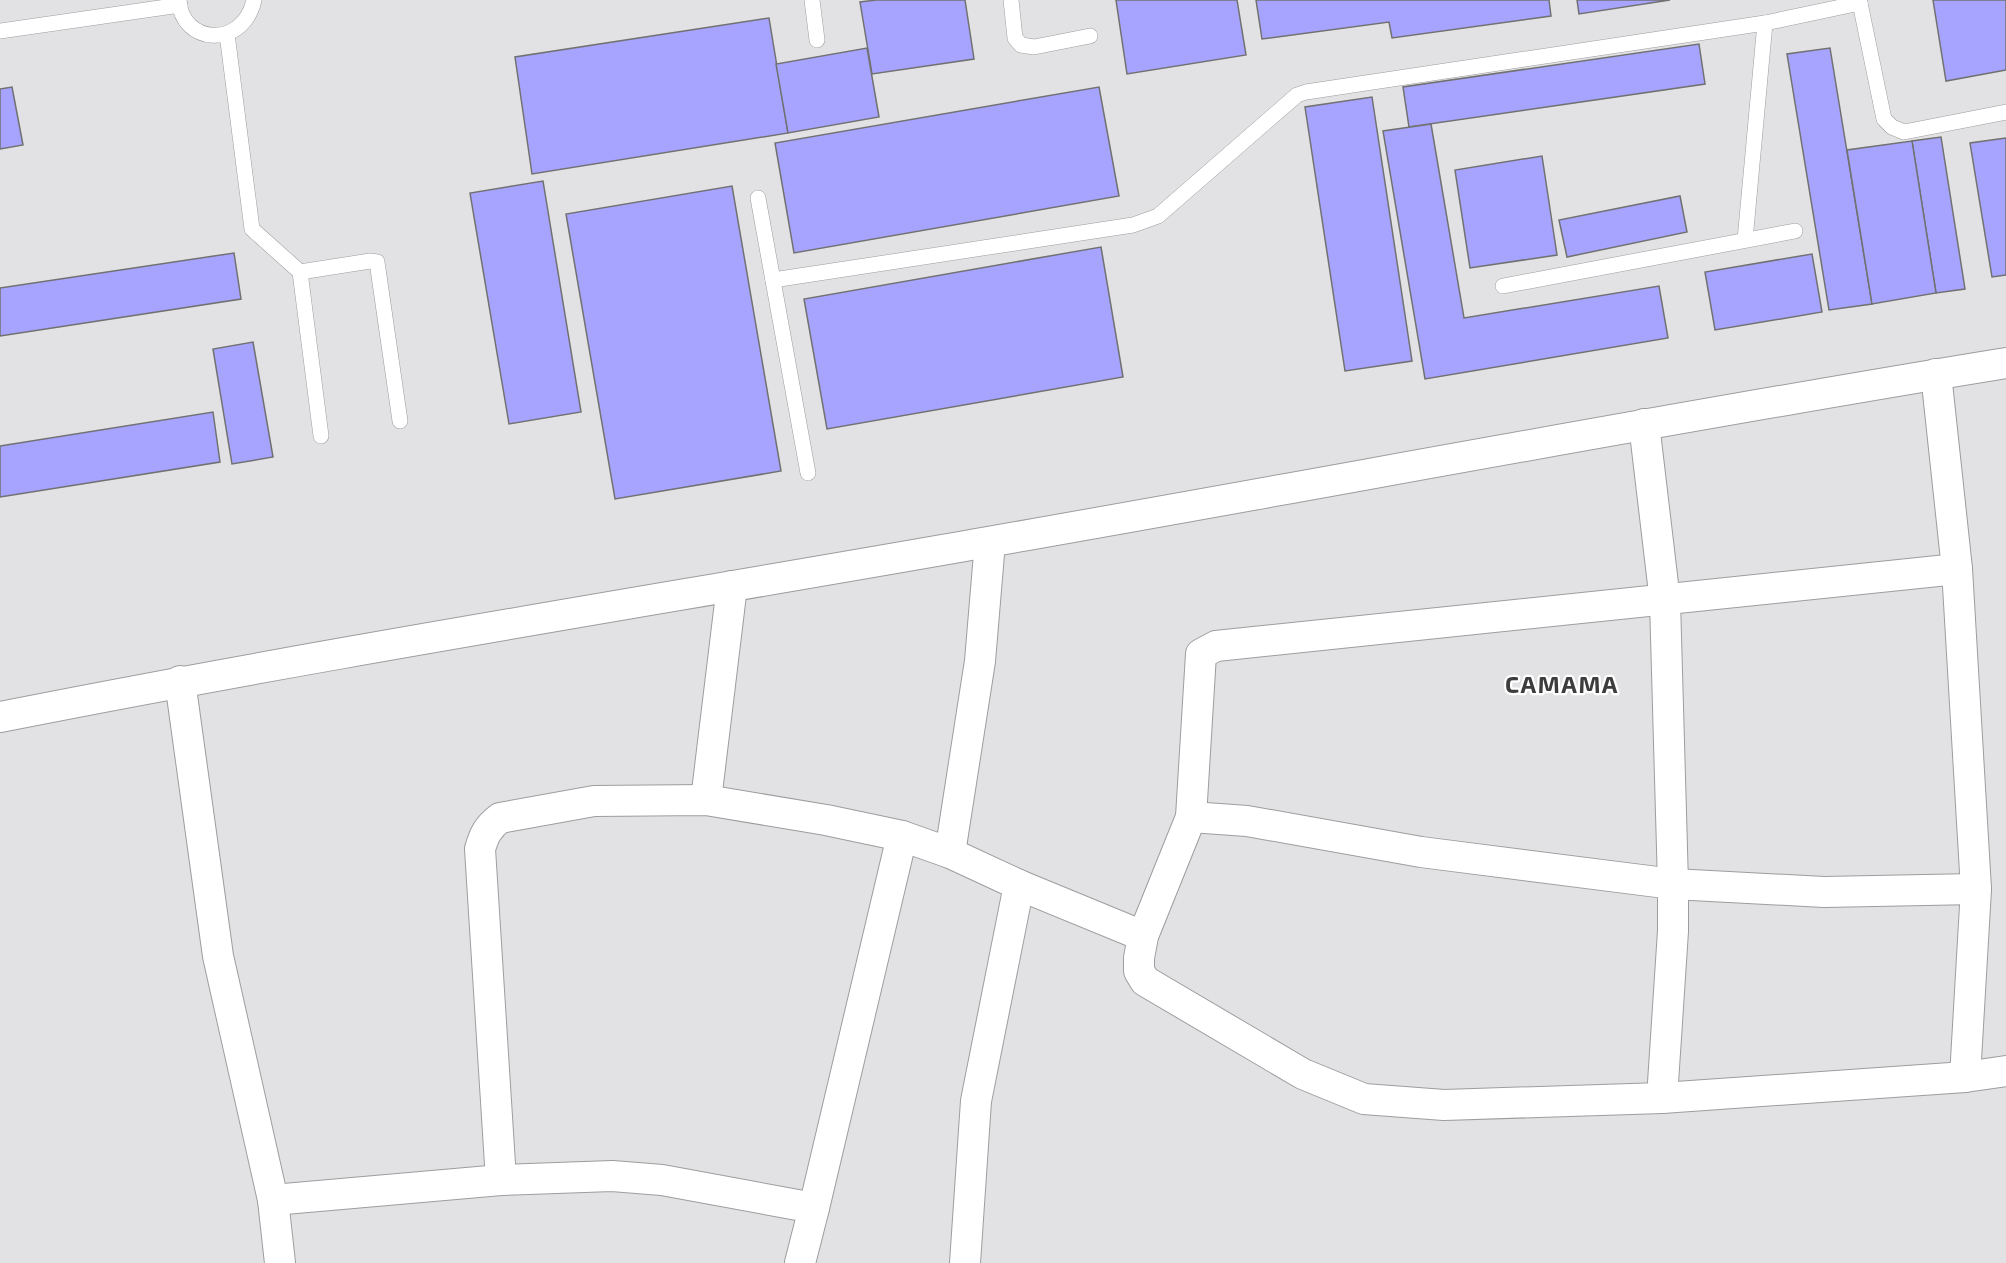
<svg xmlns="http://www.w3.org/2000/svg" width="2006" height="1263" font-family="'Exo 2',sans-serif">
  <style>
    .building { fill: #a6a4ff; stroke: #717172; stroke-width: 1.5 }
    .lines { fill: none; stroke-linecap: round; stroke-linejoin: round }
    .lane-casing { stroke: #9d9d9f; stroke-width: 16 }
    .street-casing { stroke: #9d9d9f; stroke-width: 32 }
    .lane { stroke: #fff; stroke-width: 15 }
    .street { stroke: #fff; stroke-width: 30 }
    .labels { text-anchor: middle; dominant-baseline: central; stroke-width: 4.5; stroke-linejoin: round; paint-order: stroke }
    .district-label { font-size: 24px; font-weight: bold; letter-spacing: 1.5px; fill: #3d3d3e; stroke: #fff }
  </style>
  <rect width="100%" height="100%" fill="#e2e2e4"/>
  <g class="building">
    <path d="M 876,0 L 965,0 L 974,59 L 872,74 L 860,2 Z"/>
    <path d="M 1116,0 L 1237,0 L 1246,55 L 1127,74 Z"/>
    <path d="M 1256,0 L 1549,0 L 1551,16 L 1392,38 L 1389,22 L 1262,39 Z"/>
    <path d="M 1577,0 L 1670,0 L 1579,14 Z"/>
    <path d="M 1933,0 L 2006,0 L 2006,70 L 1946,81 Z"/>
    <path d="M 769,18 L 788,133 L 532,174 L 515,57 Z"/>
    <path d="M 1699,44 L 1705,84 L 1409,127 L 1403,87 Z"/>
    <path d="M 867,48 L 879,117 L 788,133 L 776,64 Z"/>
    <path d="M 1830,48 L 1872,304 L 1829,310 L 1787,54 Z"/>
    <path d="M 12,87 L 23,145 L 0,149 L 0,89 Z"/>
    <path d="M 1099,87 L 1119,196 L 794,253 L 775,143 Z"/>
    <path d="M 1372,97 L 1412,361 L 1345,371 L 1305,107 Z"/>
    <path d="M 1431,124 L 1464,318 L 1659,286 L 1668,338 L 1425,379 L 1383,131 Z"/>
    <path d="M 1941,137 L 1965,289 L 1936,293 L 1912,141 Z"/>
    <path d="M 2006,138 L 2006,275 L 1992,277 L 1970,143 Z"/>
    <path d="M 1912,141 L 1936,293 L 1872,304 L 1847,150 Z"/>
    <path d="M 1542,156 L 1557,255 L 1470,268 L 1455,170 Z"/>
    <path d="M 543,181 L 581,412 L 509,424 L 470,193 Z"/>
    <path d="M 732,186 L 781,471 L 615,499 L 566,214 Z"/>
    <path d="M 1680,196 L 1687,232 L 1567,257 L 1559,220 Z"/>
    <path d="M 1101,247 L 1123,377 L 827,429 L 804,299 Z"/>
    <path d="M 234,253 L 241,299 L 0,336 L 0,288 Z"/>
    <path d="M 1812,254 L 1822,312 L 1715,330 L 1705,272 Z"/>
    <path d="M 253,342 L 273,457 L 232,464 L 213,349 Z"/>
    <path d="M 213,412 L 220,462 L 0,497 L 0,446 Z"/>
  </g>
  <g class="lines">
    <defs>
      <g id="lane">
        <path d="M 179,0 C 181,44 243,50 254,0"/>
        <path d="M 812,0 L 817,40"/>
        <path d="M 1011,0 L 1015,38 L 1021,45 L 1034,47 L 1090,36"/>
        <path d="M 1860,3 L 1884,119 L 1892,127 L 1904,132 L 2006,112"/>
        <path d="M 0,31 L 180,5"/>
        <path d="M 227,34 L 252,229 L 300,272 L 321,436"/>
        <path d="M 758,198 L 808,473"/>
        <path d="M 1745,240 L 1765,23 L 1860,3 L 1859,0"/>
        <path d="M 300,272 L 370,261 L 377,262 L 400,421"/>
        <path d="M 773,280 L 1133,225 L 1158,216 L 1297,95 L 1306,92 L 1765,23"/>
        <path d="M 1503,286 L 1795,231"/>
      </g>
      <g id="street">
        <path d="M 1936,374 L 1957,569 L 1976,889 L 1965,1077"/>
        <path d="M 1644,424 L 1665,601 L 1673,884 L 1673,931 L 1662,1098"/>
        <path d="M 1957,569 L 1216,646 L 1201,654 L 1191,817 L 1143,936 L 1139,958 L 1139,971 L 1145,981 L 1303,1074 L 1364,1099 L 1444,1105 L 1662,1098 L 1965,1077 L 2006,1071"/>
        <path d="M 180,681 L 218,956 L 273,1200 L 280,1263"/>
        <path d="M 0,717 C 328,652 658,600 988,542 C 1327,483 1666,418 2006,363"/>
        <path d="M 706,800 L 732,586"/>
        <path d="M 1191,817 L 1247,821 L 1421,852 L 1673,884 L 1824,892 L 1976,889"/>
        <path d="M 950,853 L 980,661 L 990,542"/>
        <path d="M 501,1180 L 480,849 C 484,835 488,827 500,818 L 594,801 L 706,800 L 826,820 L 902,836 L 950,853 L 1019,885 L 1143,936"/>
        <path d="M 273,1200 L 501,1180 L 612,1176 L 662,1180 L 814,1208 L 902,836"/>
        <path d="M 800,1263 L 814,1208"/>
        <path d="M 965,1263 L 976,1101 L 1019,885"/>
      </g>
    </defs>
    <use href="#lane" class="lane-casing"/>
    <use href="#street" class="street-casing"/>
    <use href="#lane" class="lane"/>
    <use href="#street" class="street"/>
  </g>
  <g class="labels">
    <g class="district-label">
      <text x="1562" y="683">CAMAMA</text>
    </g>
  </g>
</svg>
